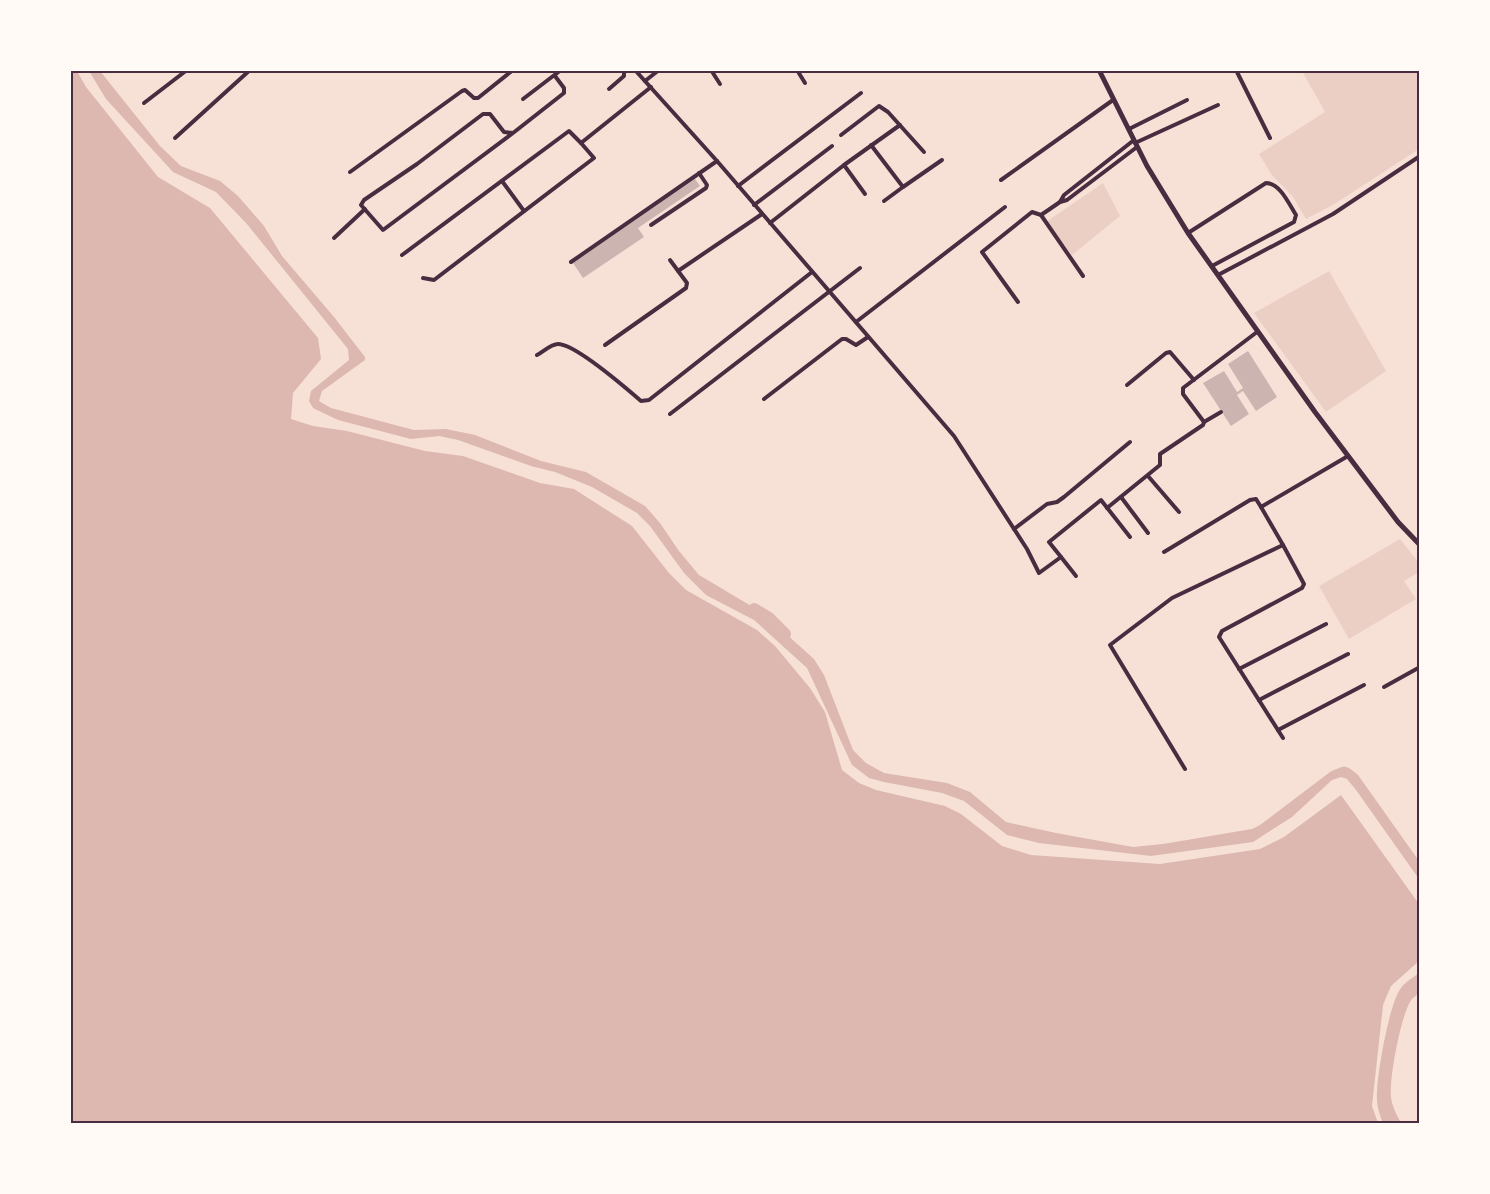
<svg xmlns="http://www.w3.org/2000/svg" width="1490" height="1194" font-family="'Asap Condensed',sans-serif">
  <style>
    .green { fill: #ebcfc5 }
    .water { fill: #dcb8b0 }
    .lines { fill: none; stroke-linecap: round; stroke-linejoin: round }
    .river { stroke: #dcb8b0; stroke-width: 12 }
    .building { fill: #ccb4b1 }
    .minor { stroke: #4a2c40; stroke-width: 4 }
    .tertiary { stroke: #4a2c40; stroke-width: 5 }
    .neatline { fill: none; stroke: #4a2c40; stroke-width: 2 }
  </style>
  <rect width="100%" height="100%" fill="#f7e1d7"/>
  <g class="green">
    <path d="M 1302,71 L 1420,71 L 1419,149 L 1333,205 L 1306,219 L 1293,197 L 1272,175 L 1259,154 L 1325,112 Z"/>
    <path d="M 1103,183 L 1120,216 L 1072,255 L 1046,222 Z"/>
    <path d="M 1329,271 L 1386,371 L 1326,412 L 1254,313 Z"/>
    <path d="M 1400,539 L 1419,563 L 1419,572 L 1404,581 L 1416,599 L 1349,639 L 1319,586 Z"/>
  </g>
  <g class="water">
    <path d="M 70,71 L 77,71 L 86,87 L 158,177 L 210,208 L 318,338 L 321,359 L 293,393 L 291,419 L 313,426 L 347,431 L 425,451 L 463,456 L 540,483 L 574,489 L 632,526 L 669,573 L 686,590 L 757,630 L 775,646 L 810,688 L 825,712 L 842,770 L 859,783 L 876,790 L 945,806 L 961,814 L 1002,846 L 1031,855 L 1160,864 L 1260,849 L 1284,837 L 1341,795 L 1419,904 L 1419,961 L 1391,986 L 1383,1005 L 1372,1106 L 1378,1123 L 71,1123 Z"/>
    <path d="M 89,71 L 100,71 L 160,146 L 181,166 L 220,181 L 238,196 L 264,226 L 282,256 L 334,317 L 365,357 L 365,360 L 322,391 L 319,401 L 331,408 L 414,430 L 446,429 L 475,435 L 541,461 L 586,472 L 645,506 L 660,523 L 679,551 L 699,575 L 763,613 L 814,659 L 824,675 L 853,750 L 866,763 L 884,773 L 947,783 L 970,792 L 1006,822 L 1056,833 L 1133,847 L 1163,844 L 1252,829 L 1260,825 L 1330,772 C 1345,765 1345,764 1358,775 L 1419,861 L 1419,879 L 1356,790 L 1347,779 L 1341,777 L 1332,780 L 1292,817 L 1253,842 L 1151,856 L 1039,843 L 1007,835 L 964,801 L 942,793 L 884,782 L 869,778 L 852,765 L 807,668 L 754,620 L 706,595 L 684,573 L 650,526 L 637,513 L 592,487 L 555,472 L 531,466 L 458,440 L 439,436 L 411,439 L 338,420 L 313,408 L 309,401 L 311,391 L 349,360 L 348,349 L 247,224 L 216,192 L 173,172 L 106,99 Z"/>
    <path d="M 1419,973 L 1419,993 C 1418,994 1413,998 1412,999 C 1401,1013 1389,1079 1391,1097 C 1392,1107 1397,1115 1401,1123 L 1383,1123 C 1379,1114 1376,1103 1377,1092 C 1378,1070 1389,1004 1401,988 C 1405,982 1414,977 1419,973 Z"/>
  </g>
  <g class="lines">
    <path class="river" d="M 754,609 L 769,618 L 785,634"/>
  </g>
  <g class="building">
    <path d="M 695,179 L 700,186 L 638,228 L 644,237 L 583,278 L 573,263 Z"/>
    <path d="M 1248,351 L 1277,397 L 1256,411 L 1243,391 L 1237,395 L 1249,414 L 1231,426 L 1203,383 L 1224,371 L 1237,392 L 1243,388 L 1228,364 Z"/>
  </g>
  <g class="lines">
    <g class="minor">
      <path d="M 635,70 L 717,161 L 954,436 L 1027,549 L 1039,573 L 1061,557 L 1049,542 L 1101,500 L 1130,537"/>
      <path d="M 711,70 L 720,84"/>
      <path d="M 797,70 L 805,83"/>
      <path d="M 1236,70 L 1270,138"/>
      <path d="M 645,81 L 659,70"/>
      <path d="M 609,89 L 624,76 L 624,70"/>
      <path d="M 523,99 L 561,70"/>
      <path d="M 144,103 L 187,70"/>
      <path d="M 1129,129 L 1187,100"/>
      <path d="M 513,133 L 383,230 L 361,205 L 364,200 L 417,164 L 483,114 L 490,114 L 504,132 L 513,133 L 564,93 L 564,88 L 555,76"/>
      <path d="M 841,135 L 879,106 L 888,112 L 924,152"/>
      <path d="M 175,138 L 250,70"/>
      <path d="M 1134,140 L 1064,195 L 1060,202 L 1067,200 L 1137,147"/>
      <path d="M 1135,143 L 1218,105"/>
      <path d="M 871,145 L 903,187 L 942,160"/>
      <path d="M 844,165 L 865,194"/>
      <path d="M 350,172 L 462,91 L 465,90 L 474,98 L 478,98 L 513,70"/>
      <path d="M 1001,180 L 1113,100"/>
      <path d="M 502,181 L 524,211"/>
      <path d="M 738,186 L 861,93"/>
      <path d="M 884,201 L 903,187"/>
      <path d="M 754,205 L 832,146"/>
      <path d="M 1041,215 L 1060,202"/>
      <path d="M 770,223 L 844,165 L 900,125"/>
      <path d="M 651,225 L 706,188 L 707,185 L 699,173"/>
      <path d="M 1188,233 L 1266,183 C 1280,183 1289,204 1296,215 L 1294,222 L 1212,266"/>
      <path d="M 334,238 L 365,209"/>
      <path d="M 402,255 L 569,131 L 581,143 L 651,87"/>
      <path d="M 571,262 L 717,161"/>
      <path d="M 678,271 L 762,214"/>
      <path d="M 1218,275 L 1333,214 L 1420,156"/>
      <path d="M 423,278 L 434,280 L 594,158 L 581,143"/>
      <path d="M 1018,302 L 982,252 L 1032,212 L 1041,215 L 1083,276"/>
      <path d="M 856,322 L 1005,207"/>
      <path d="M 605,345 L 686,288 L 687,283 L 670,260"/>
      <path d="M 537,355 C 543,352 551,344 558,344 C 575,344 626,388 641,401 L 649,400 L 812,272"/>
      <path d="M 1127,385 L 1166,353 L 1170,352 L 1194,380"/>
      <path d="M 764,399 L 842,339 L 846,339 L 856,345 L 868,337"/>
      <path d="M 670,414 L 860,268"/>
      <path d="M 1204,422 L 1221,412"/>
      <path d="M 1148,476 L 1179,512"/>
      <path d="M 1121,497 L 1148,533"/>
      <path d="M 1107,508 L 1160,465 L 1160,454 L 1203,425 L 1204,422 L 1183,394 L 1183,388 L 1257,332"/>
      <path d="M 1014,529 L 1047,504 L 1057,502 L 1064,497 L 1130,442"/>
      <path d="M 1283,545 L 1304,584 L 1302,588 L 1222,631 L 1219,637 L 1283,738"/>
      <path d="M 1164,552 L 1250,500 L 1256,499 L 1261,507 L 1348,456"/>
      <path d="M 1061,557 L 1076,576"/>
      <path d="M 1239,669 L 1326,624"/>
      <path d="M 1384,687 L 1420,667"/>
      <path d="M 1259,700 L 1348,654"/>
      <path d="M 1278,730 L 1364,685"/>
      <path d="M 1185,769 L 1110,645 L 1172,598 L 1283,545 L 1261,507"/>
    </g>
    <path class="tertiary" d="M 1099,70 L 1147,166 L 1188,233 L 1315,412 L 1398,522 L 1420,545"/>
  </g>
  <rect width="1490" height="1194" fill="none" stroke="#fffaf5" stroke-width="144"/>
  <rect x="72" y="72" width="1346" height="1050" class="neatline"/>
</svg>
